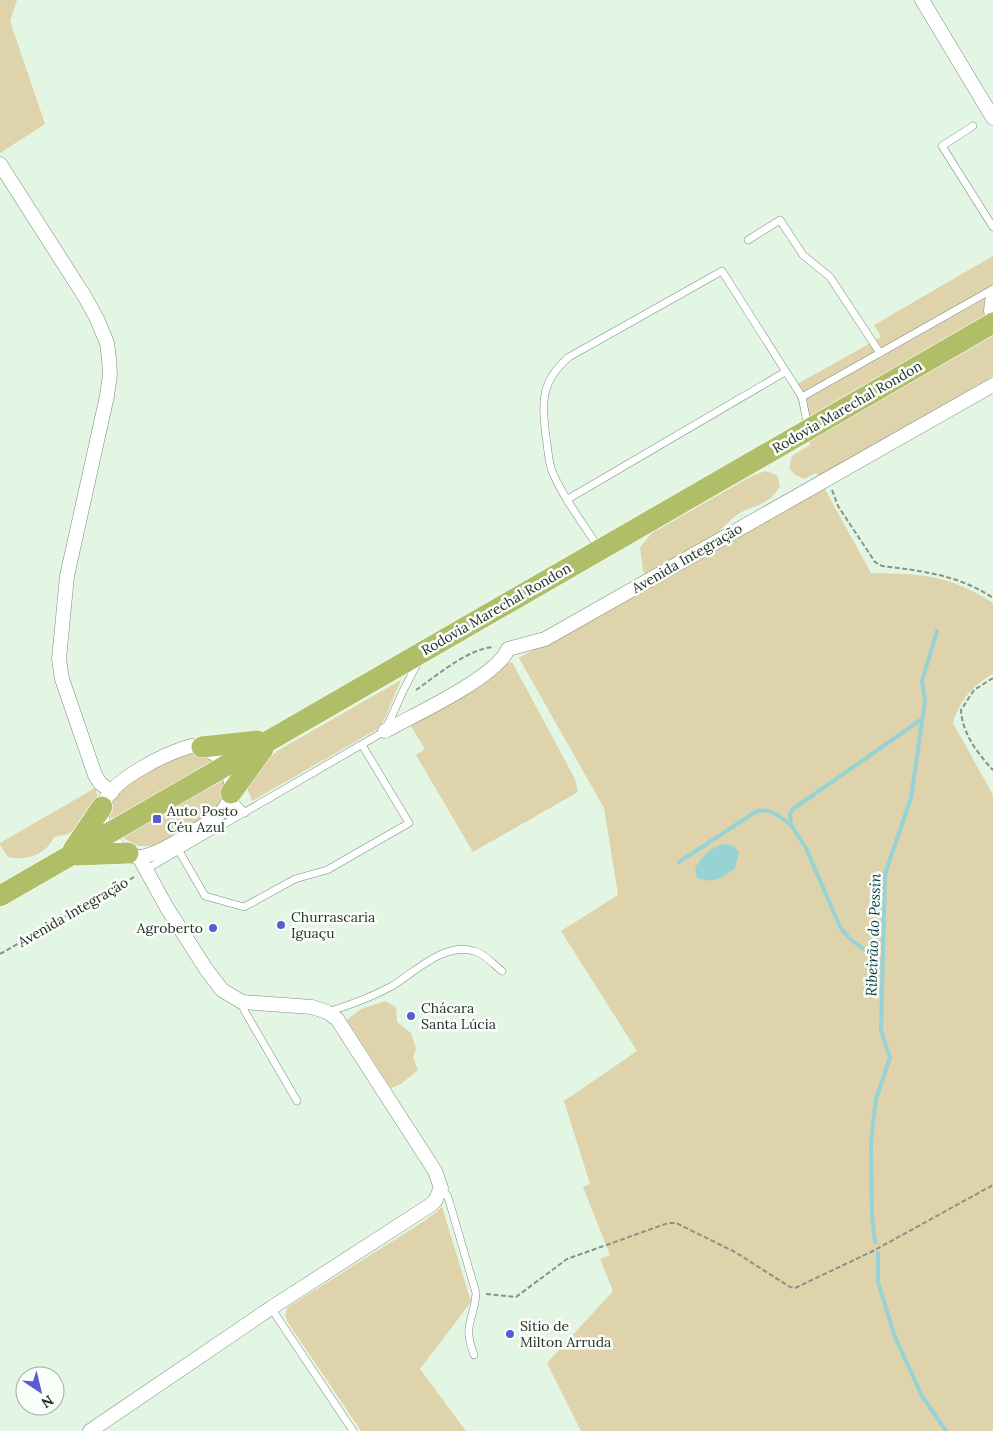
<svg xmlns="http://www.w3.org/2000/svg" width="993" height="1431" font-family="Lora,serif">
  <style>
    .green { fill: #dfd3ac }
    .water { fill: #97d2d4 }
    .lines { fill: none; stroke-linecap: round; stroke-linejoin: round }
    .stream { stroke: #97d2d4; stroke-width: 4 }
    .service-casing { stroke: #7c8d7d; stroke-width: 8 }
    .minor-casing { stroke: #7c8d7d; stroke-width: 15 }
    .primary-casing { stroke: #fff; stroke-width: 22 }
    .path { stroke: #869487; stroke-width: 2; stroke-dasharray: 5 2.5; stroke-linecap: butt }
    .service { stroke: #fff; stroke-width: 7 }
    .minor { stroke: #fff; stroke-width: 14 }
    .primary { stroke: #b0be68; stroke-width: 21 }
    .poi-dot { fill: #5d5bd4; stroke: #fafefa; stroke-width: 2 }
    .labels { text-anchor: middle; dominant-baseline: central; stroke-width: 5; stroke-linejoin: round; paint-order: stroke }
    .street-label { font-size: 14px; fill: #262e27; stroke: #fafefa }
    .poi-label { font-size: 14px; fill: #262e27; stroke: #fafefa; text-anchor: start }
    .water-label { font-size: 15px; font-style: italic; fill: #053e40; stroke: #fafefa }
  </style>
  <rect width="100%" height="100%" fill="#e3f6e3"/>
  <g class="green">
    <path d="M 0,0 L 17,0 L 10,21 L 45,124 L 0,153 Z"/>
    <path d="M 993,256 L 993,376 L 818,476 L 816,473 L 804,479 L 795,475 L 789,468 L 792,456 L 810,445 L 794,386 L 881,337 L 874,325 Z"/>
    <path d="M 765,471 L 777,475 L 780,486 C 768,507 756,503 738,514 C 732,518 726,525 720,530 L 724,541 L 822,484 L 871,573 C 922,574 948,574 993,603 L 993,674 C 972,686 960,700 953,723 L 993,795 L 993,1431 L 581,1431 L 547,1363 L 613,1291 L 600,1259 L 610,1255 L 583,1187 L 590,1184 L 564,1101 L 637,1051 L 561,931 L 618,895 L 604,808 L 519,658 L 652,582 L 643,571 L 640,547 L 652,533 L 752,476 Z"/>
    <path d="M 512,662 L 575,779 L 578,792 L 473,852 L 416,755 L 425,749 L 409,723 L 502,665 Z"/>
    <path d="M 401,680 L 381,727 L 252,801 L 247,788 L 267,759 L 279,750 Z"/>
    <path d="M 192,751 L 212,758 L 225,781 L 224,797 L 212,815 L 155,846 L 138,846 L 125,839 L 110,816 L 109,803 L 129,780 Z"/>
    <path d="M 95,788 L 99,801 L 84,824 L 68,834 L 54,837 C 46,855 26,861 8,857 L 0,845 L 0,843 Z"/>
    <path d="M 385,1001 L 396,1007 L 397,1022 L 411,1033 L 416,1049 L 413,1057 L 418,1070 L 401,1084 L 391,1088 L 347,1020 L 361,1009 Z"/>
    <path d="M 442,1207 L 471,1302 L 420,1369 L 466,1431 L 361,1431 L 287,1321 L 285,1315 L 288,1307 L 426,1220 Z"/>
  </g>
  <path class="water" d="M 725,844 L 734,846 L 739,852 L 735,868 C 723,878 712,884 697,878 L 695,868 C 702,857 711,846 725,844 Z"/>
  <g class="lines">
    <g class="stream">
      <path d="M 679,862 L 757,811 C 771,808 780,817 791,825"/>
      <path d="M 883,963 L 850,939 L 840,927 L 806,848 L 791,825 L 790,814 L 793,809 L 922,719"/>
      <path d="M 875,1242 L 872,1217 L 871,1142 L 876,1099 L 890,1058 L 881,1030 L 885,874 L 911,798 L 925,701 L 922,681 L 937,631"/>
      <path d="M 878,1253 L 878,1282 L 895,1337 L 922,1396 L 946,1431"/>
    </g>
    <defs>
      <g id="service">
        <path d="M 973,126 L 942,146 L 993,227"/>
        <path d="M 748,240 L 780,220 L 803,255 L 830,277 L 880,353"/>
        <path d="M 808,427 L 802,397 L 993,289"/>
        <path d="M 568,499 L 785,372"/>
        <path d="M 598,547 C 583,523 563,498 552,471 C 548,460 548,448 546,437 C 542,402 540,382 569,357 L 722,271 L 802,397"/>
        <path d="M 230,797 L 245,813"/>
        <path d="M 179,851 L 205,896 L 244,907 L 295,879 L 327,870 L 409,823 L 362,745"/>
        <path d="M 145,870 L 385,731 L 403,691 L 418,662"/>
        <path d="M 242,1002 L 244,1010 L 297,1101"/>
        <path d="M 328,1012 C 350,1005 372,997 392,986 C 415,972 444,942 474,951 C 485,954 493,964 502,971"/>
        <path d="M 441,1188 L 448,1197 L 476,1293 C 474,1322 462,1323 474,1355"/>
        <path d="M 271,1308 L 353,1431"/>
      </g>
      <g id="minor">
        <path d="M 922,0 L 993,118"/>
        <path d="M 0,164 L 85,297 L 97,319 L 107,343 L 109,359 L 110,374 L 107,396 L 67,576 L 59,659 L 62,679 L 95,775 L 100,783 L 112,792"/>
        <path d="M 993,294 L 991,311 L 993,315"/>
        <path d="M 385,731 C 414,715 497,677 508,649 L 545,639 L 993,385"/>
        <path d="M 191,746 C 206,747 218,753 225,766 C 245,803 215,820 187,835 C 178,841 168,847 157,852 C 152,854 145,857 139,857 C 118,856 97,826 103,806 C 109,780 167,753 191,746 Z"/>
        <path d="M 90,1431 L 271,1308 L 429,1206 L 435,1201 L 441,1188 L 435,1171 L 337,1019 L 327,1012 L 312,1007 L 242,1002 L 222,990 L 206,969 L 167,908 L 139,857"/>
      </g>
      <g id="primary">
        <path d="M 202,747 L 257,741"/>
        <path d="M 231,793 L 263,749"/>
        <path d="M 73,850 L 102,807"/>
        <path d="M 77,855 L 128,853"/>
        <path d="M 0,896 L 993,323"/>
      </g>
    </defs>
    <use href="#service" class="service-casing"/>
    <use href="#minor" class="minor-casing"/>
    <use href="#primary" class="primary-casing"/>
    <g class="path">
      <path d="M 832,490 L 838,506 L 875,562 L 882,566 C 922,571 959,575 993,598"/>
      <path d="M 993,678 L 974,690 L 961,710 C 962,733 978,754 993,770"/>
      <path d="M 416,690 C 436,676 469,648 494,647"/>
      <path d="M 0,954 L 134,877"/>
      <path d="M 486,1294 L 516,1297 L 567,1259 L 668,1223 L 676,1223 L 735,1252 L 790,1287 L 795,1288 L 873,1251 L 993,1185"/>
    </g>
    <use href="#service" class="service"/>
    <use href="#minor" class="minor"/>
    <use href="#primary" class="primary"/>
  </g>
  <g class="poi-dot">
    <rect x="152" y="814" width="10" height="10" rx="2.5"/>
    <circle cx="281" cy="925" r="5"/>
    <circle cx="213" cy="928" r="5"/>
    <circle cx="411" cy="1016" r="5"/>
    <circle cx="510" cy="1334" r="5"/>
  </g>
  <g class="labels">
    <g class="street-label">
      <text transform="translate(847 407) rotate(-30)">Rodovia Marechal Rondon</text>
      <text transform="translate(687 558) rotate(-30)">Avenida Integração</text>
      <text transform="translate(496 609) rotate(-30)">Rodovia Marechal Rondon</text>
      <text transform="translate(73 912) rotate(-30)">Avenida Integração</text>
    </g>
    <g class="poi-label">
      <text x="167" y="811">Auto Posto<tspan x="167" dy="16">Céu Azul</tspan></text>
      <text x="291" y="917">Churrascaria<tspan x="291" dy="16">Iguaçu</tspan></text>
      <text x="203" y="928" text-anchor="end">Agroberto</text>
      <text x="421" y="1008">Chácara<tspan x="421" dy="16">Santa Lúcia</tspan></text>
      <text x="520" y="1326">Sítio de<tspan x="520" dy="16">Milton Arruda</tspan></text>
    </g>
    <g class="water-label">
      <text transform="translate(873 935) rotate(-88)">Ribeirão do Pessin</text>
    </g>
  </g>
  <g transform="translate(40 1391) rotate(145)"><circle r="24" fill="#fafefa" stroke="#a5aba6"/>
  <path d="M0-4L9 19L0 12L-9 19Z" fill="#5d5bd4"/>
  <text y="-8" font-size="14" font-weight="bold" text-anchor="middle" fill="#262e27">N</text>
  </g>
</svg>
